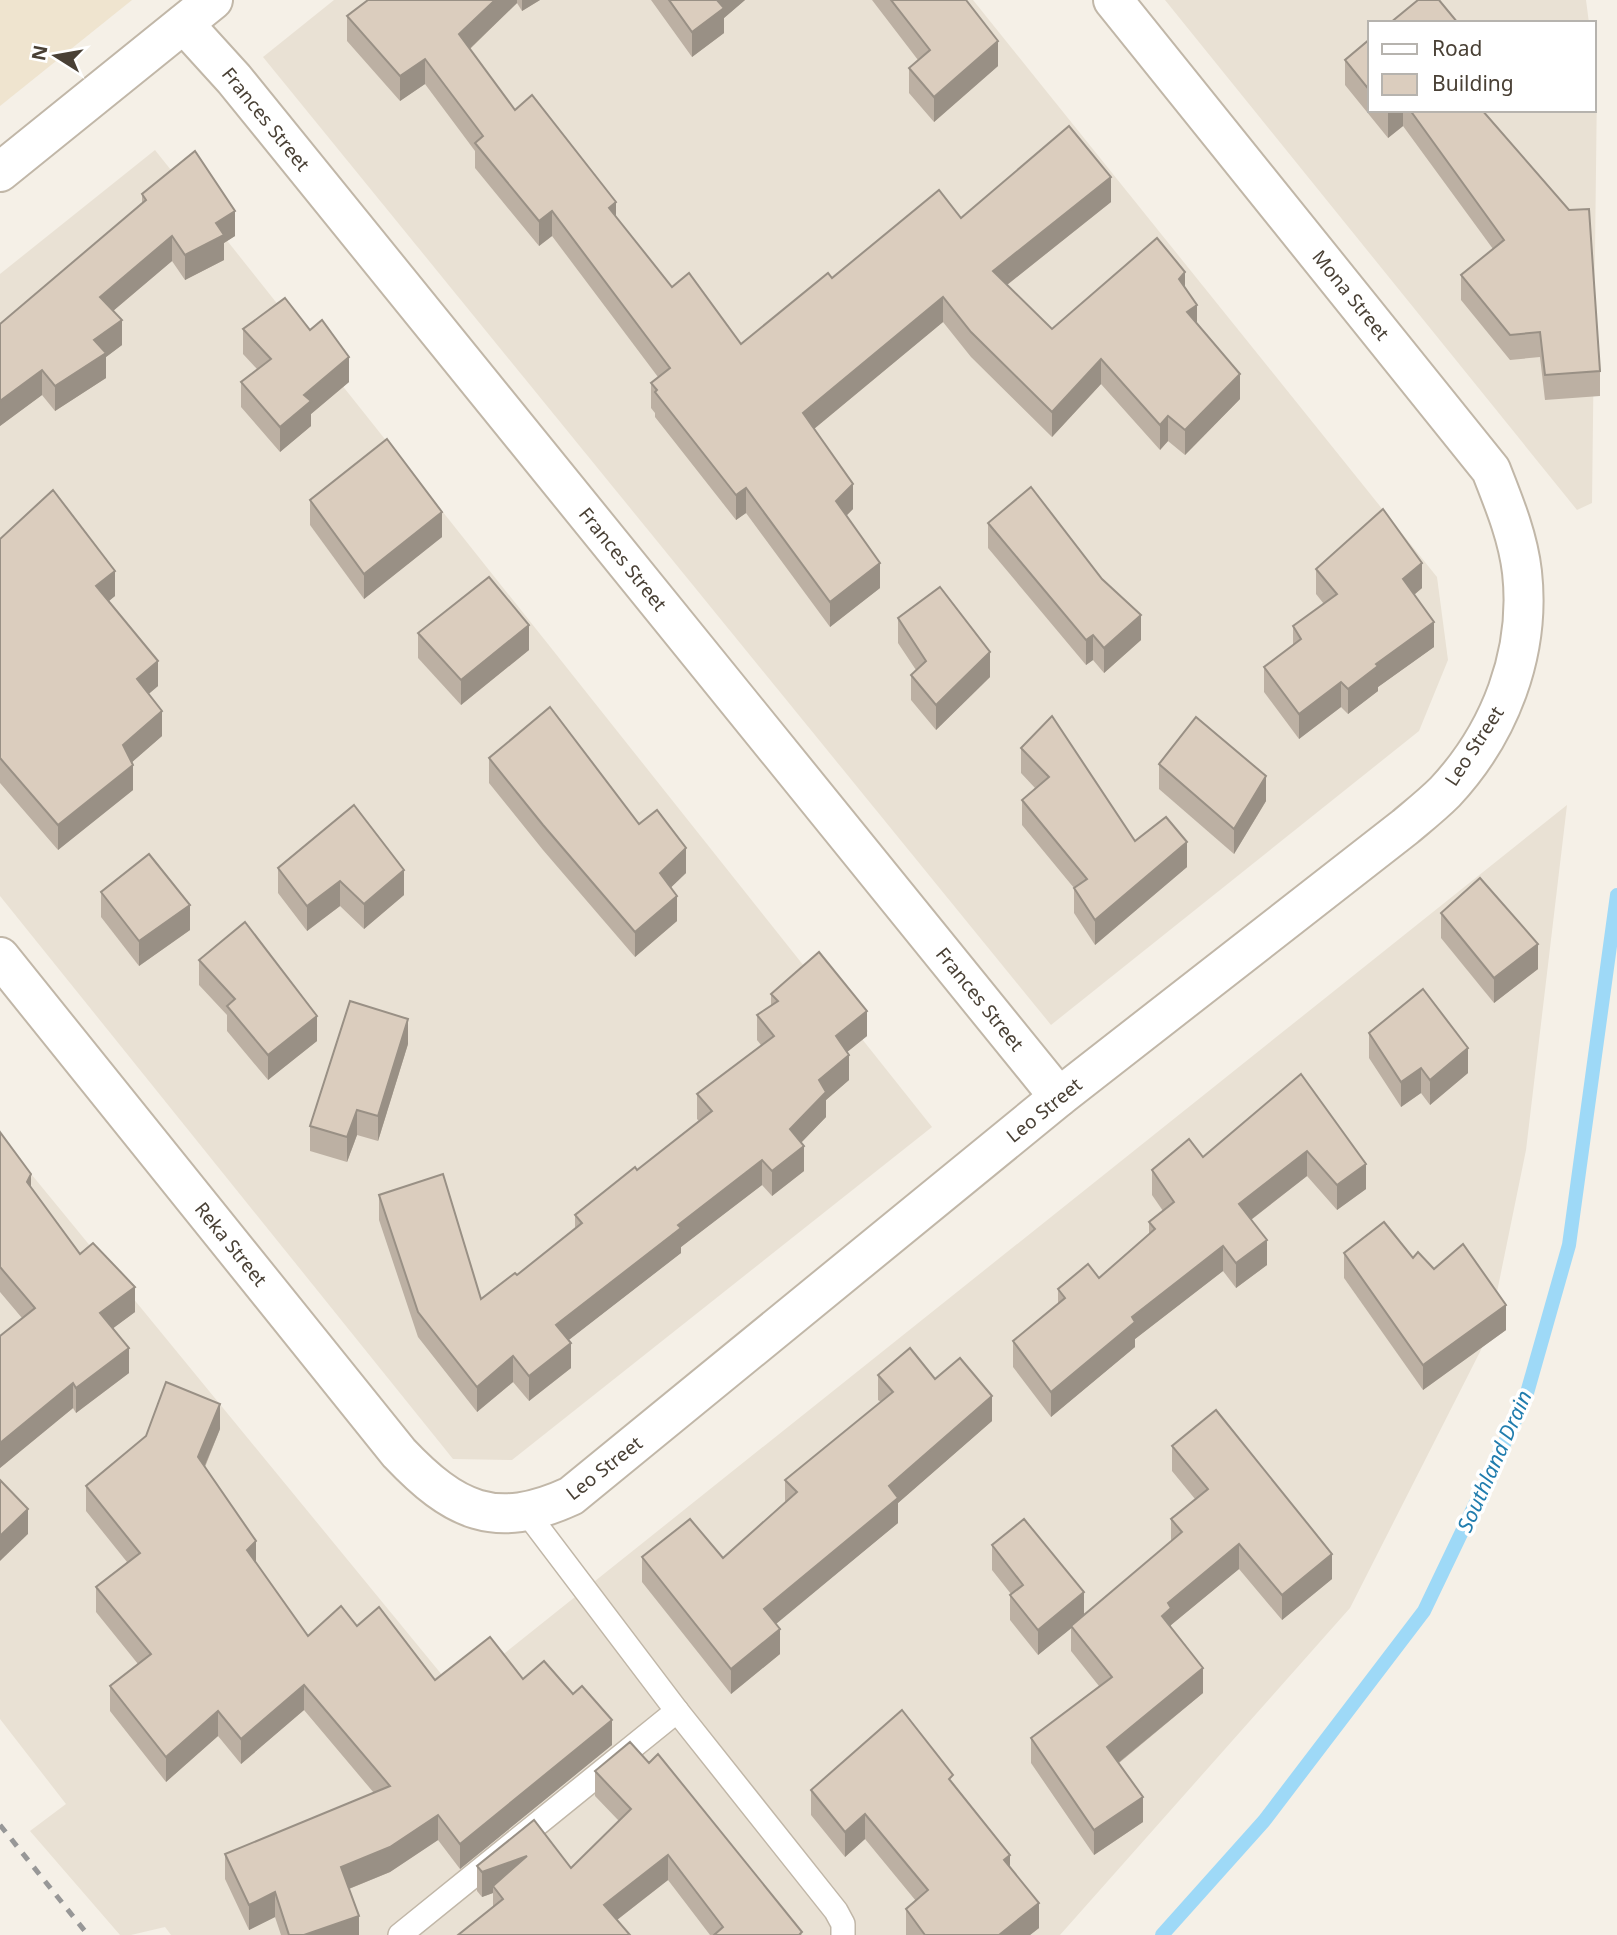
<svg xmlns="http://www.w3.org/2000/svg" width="1617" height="1935" font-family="'Noto Sans',sans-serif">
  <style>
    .residential { fill: #e9e1d4 }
    .education { fill: #efe4cf }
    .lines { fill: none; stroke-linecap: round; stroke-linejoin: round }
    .stream { stroke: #9ed9f7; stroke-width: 14 }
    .service-casing { stroke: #c1b7a8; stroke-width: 26 }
    .minor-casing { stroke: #c1b7a8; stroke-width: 42 }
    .tertiary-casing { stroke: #c1b7a8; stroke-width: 42 }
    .service { stroke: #fff; stroke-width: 23 }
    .minor { stroke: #fff; stroke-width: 38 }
    .tertiary { stroke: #fff; stroke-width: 38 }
    .rail { stroke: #979797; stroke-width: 5; stroke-dasharray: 9 9; stroke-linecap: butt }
    .wall { fill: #bcb0a3 }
    .shaded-wall { fill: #999085 }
    .building { fill: #dbcdbe; stroke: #999085; stroke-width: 2 }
    .labels { text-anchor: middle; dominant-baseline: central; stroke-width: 7; stroke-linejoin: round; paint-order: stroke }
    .street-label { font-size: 19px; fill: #494035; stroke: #fff }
    .water-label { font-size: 21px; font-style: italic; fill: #217dae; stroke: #fff }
  </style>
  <rect width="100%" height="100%" fill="#f5f0e7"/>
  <g class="residential">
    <path d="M 334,0 L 973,0 L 1437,577 L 1448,660 L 1419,731 L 1051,1025 L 263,57 Z"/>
    <path d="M 1165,0 L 1586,0 L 1589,23 L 1370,23 L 1370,110 L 1594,110 L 1594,67 L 1597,86 L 1592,503 L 1577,510 Z"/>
    <path d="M 155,150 L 932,1127 L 512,1460 L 453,1459 L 0,896 L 0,274 Z"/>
    <path d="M 1567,805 L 1526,1150 L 1488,1336 L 1350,1608 L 1060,1935 L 171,1935 L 165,1927 L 131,1935 L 120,1935 L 30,1831 L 66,1804 L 0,1719 L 0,1136 L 456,1692 Z"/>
  </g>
  <path class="education" d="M 0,0 L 132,0 L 0,106 Z"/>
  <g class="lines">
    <path class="stream" d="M 1162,1935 L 1264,1821 L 1424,1611 L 1525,1400 L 1569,1245 L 1617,895"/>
    <defs>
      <g id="service">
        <path d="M 527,1513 L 677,1711 L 836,1911 L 843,1924 L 843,1935"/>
        <path d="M 400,1935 L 677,1711"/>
      </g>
      <g id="minor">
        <path d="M 184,24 L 234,79 L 1059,1097"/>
        <path d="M 0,957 L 399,1453 C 454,1511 495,1531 571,1496 L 1059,1097 L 1405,827 C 1418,816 1432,805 1445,792 C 1500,733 1531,653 1522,572 C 1518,537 1504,503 1491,470 L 1113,0"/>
      </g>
      <path id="tertiary" d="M 0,172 L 213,0"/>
    </defs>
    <use href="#service" class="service-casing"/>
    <use href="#minor" class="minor-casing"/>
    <use href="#tertiary" class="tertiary-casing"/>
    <use href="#service" class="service"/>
    <use href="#minor" class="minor"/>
    <use href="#tertiary" class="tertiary"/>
    <path class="rail" d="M 0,1825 L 88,1935"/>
  </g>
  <g class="wall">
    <path d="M 368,0 L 540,0 L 522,11 L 517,3 L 470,49 L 515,110 L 616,217 L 672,287 L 741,344 L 832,278 L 961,218 L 1111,202 L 1007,285 L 1052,329 L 1185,288 L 1197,323 L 1240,399 L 1185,455 L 1168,441 L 1160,450 L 1101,384 L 1052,437 L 971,357 L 943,322 L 814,429 L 853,509 L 846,516 L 880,588 L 830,627 L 746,513 L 736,520 L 655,417 L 655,413 L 651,408 L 651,383 L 658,377 L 552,236 L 539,246 L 475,168 L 475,151 L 425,84 L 400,101 L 347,41 L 347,16 Z"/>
    <path d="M 651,0 L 745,0 L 724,18 L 724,33 L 692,57 Z"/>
    <path d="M 872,0 L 966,0 L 998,66 L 934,122 L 909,93 L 909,68 L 918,60 Z"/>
    <path d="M 1370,39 L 1370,110 L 1482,110 L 1600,371 L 1600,396 L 1545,400 L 1540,357 L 1510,360 L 1461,300 L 1461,275 L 1493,249 L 1403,126 L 1388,138 L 1345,85 L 1345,60 Z"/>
    <path d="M 142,194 L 235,236 L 224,243 L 224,260 L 185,280 L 172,261 L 113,311 L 122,345 L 106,357 L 106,378 L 55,411 L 42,395 L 0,426 L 0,324 L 142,203 Z"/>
    <path d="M 243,329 L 349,382 L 311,414 L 311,426 L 280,452 L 241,407 L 241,382 L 257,369 L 243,354 Z"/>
    <path d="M 310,500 L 442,537 L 364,599 L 310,525 Z"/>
    <path d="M 988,523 L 1102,579 L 1141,640 L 1104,673 L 1093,660 L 1086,665 L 988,548 Z"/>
    <path d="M 0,539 L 115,596 L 108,601 L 158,686 L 148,694 L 162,736 L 132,762 L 133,790 L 58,850 L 0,783 Z"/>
    <path d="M 1316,569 L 1422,588 L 1414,595 L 1434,647 L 1378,687 L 1378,691 L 1348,714 L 1341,707 L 1299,739 L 1264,692 L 1264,667 L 1293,645 L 1293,626 L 1324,604 L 1316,594 Z"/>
    <path d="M 898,618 L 990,677 L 936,730 L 911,700 L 911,675 L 916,670 L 898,643 Z"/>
    <path d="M 418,633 L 529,650 L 461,705 L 418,658 Z"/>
    <path d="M 1021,748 L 1135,841 L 1187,867 L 1095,945 L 1074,913 L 1074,888 L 1022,825 L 1022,800 L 1035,788 L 1021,773 Z"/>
    <path d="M 489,758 L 639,824 L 686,873 L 671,887 L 677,921 L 635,957 L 543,850 L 489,783 Z"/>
    <path d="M 1159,764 L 1266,801 L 1234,854 L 1159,789 Z"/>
    <path d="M 278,868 L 404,895 L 364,929 L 340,906 L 307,931 L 278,893 Z"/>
    <path d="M 101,892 L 190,930 L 139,966 L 101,917 Z"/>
    <path d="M 1441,913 L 1538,969 L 1494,1003 L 1441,938 Z"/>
    <path d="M 199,960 L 317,1041 L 268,1080 L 227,1031 L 227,1015 L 199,985 Z"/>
    <path d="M 771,994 L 867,1036 L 847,1052 L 849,1080 L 826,1100 L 826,1117 L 801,1143 L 804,1171 L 772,1196 L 762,1185 L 681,1247 L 681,1253 L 568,1340 L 571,1368 L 529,1401 L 513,1382 L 477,1412 L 418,1337 L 379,1220 L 379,1195 L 481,1299 L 517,1275 L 575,1229 L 575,1215 L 637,1170 L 699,1121 L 697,1119 L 697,1094 L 761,1045 L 757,1040 L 757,1015 L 771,1006 Z"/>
    <path d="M 1369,1033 L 1468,1073 L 1430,1105 L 1421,1093 L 1401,1107 L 1369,1058 Z"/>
    <path d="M 408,1044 L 378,1141 L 357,1135 L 347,1162 L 310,1151 L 310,1126 Z"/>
    <path d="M 1301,1074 L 1366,1189 L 1337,1210 L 1307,1176 L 1251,1220 L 1267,1265 L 1236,1288 L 1223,1271 L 1135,1339 L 1135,1347 L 1051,1417 L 1013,1367 L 1013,1341 L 1058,1304 L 1058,1289 L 1099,1278 L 1149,1234 L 1149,1222 L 1163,1211 L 1152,1195 L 1152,1170 L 1203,1157 Z"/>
    <path d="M 0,1132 L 31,1189 L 80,1254 L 135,1312 L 113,1328 L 129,1373 L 76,1413 L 73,1408 L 0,1468 L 0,1336 L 22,1318 L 0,1292 Z"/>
    <path d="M 1344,1253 L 1413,1258 L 1506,1330 L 1423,1390 L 1344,1278 Z"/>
    <path d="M 878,1375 L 935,1379 L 992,1421 L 898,1503 L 898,1523 L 776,1623 L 780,1654 L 731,1694 L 642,1582 L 642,1557 L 723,1558 L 785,1502 L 785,1480 L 881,1402 L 878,1400 Z"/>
    <path d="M 220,1429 L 205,1467 L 256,1564 L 308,1636 L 357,1626 L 435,1680 L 523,1679 L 612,1745 L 460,1869 L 438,1840 L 390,1872 L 349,1889 L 359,1935 L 281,1935 L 275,1917 L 249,1930 L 225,1879 L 225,1854 L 374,1793 L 304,1710 L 241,1764 L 218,1736 L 166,1782 L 110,1711 L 110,1686 L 138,1664 L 96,1612 L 96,1587 L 127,1562 L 86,1511 L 86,1486 Z"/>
    <path d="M 1172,1446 L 1332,1579 L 1282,1620 L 1239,1569 L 1171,1625 L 1171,1628 L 1203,1693 L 1119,1763 L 1143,1822 L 1094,1855 L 1031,1763 L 1031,1738 L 1099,1686 L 1071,1651 L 1071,1628 L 1038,1655 L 1010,1620 L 1010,1595 L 1011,1594 L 992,1570 L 992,1545 L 1084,1616 L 1171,1542 L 1171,1519 L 1195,1499 L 1172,1471 Z"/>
    <path d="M 595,1771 L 802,1935 L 710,1935 L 668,1880 L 617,1920 L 493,1907 L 493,1893 L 482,1897 L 477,1891 L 477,1866 L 571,1868 L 619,1821 L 595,1796 Z"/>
    <path d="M 953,1784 L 1010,1868 L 1039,1928 L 1030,1935 L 906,1935 L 906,1909 L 916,1901 L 865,1839 L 845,1857 L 811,1815 L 811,1790 Z"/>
  </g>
  <g class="shaded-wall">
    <path d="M 495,0 L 517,0 L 517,3 L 459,59 L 459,34 Z"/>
    <path d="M 522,0 L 540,0 L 522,11 Z"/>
    <path d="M 716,0 L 745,0 L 724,18 L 724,33 L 692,57 L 692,32 Z"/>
    <path d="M 998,41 L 998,66 L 934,122 L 934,97 Z"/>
    <path d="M 425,59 L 425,84 L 400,101 L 400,76 Z"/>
    <path d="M 1391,110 L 1403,110 L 1403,126 L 1388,138 L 1388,113 Z"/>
    <path d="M 1111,177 L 1111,202 L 993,296 L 993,271 Z"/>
    <path d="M 616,202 L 616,227 L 609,208 Z"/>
    <path d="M 235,211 L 235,236 L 224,243 L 224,260 L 185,280 L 185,255 L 216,223 Z"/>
    <path d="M 552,211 L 552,236 L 539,246 L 539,221 Z"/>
    <path d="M 172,236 L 172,261 L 100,322 L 100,297 Z"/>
    <path d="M 1185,272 L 1185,297 L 1179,279 Z"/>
    <path d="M 943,297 L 943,322 L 803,438 L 803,413 Z"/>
    <path d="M 1197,305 L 1197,330 L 1187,312 Z"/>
    <path d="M 122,320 L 122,345 L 106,357 L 106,378 L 55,411 L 55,386 L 94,340 Z"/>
    <path d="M 349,357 L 349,382 L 311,414 L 311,426 L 280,452 L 280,427 L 304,395 Z"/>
    <path d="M 1101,359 L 1101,384 L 1052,437 L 1052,412 Z"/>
    <path d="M 42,370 L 42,395 L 0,426 L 0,401 Z"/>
    <path d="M 1240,374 L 1240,399 L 1185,455 L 1185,430 Z"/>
    <path d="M 1168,416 L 1168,441 L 1160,450 L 1160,425 Z"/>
    <path d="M 853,484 L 853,509 L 836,526 L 836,501 Z"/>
    <path d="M 746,488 L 746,513 L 736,520 L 736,495 Z"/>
    <path d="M 442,512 L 442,537 L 364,599 L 364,574 Z"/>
    <path d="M 880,563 L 880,588 L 830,627 L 830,602 Z"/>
    <path d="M 1422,563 L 1422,588 L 1403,604 L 1403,579 Z"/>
    <path d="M 115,571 L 115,596 L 96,612 L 96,586 Z"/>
    <path d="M 1141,615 L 1141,640 L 1104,673 L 1104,648 Z"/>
    <path d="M 1434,622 L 1434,647 L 1378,687 L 1378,691 L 1348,714 L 1348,689 L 1376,664 Z"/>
    <path d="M 529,625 L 529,650 L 461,705 L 461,680 Z"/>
    <path d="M 1093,635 L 1093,660 L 1086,665 L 1086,640 Z"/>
    <path d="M 990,652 L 990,677 L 936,730 L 936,705 Z"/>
    <path d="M 158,661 L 158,686 L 137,704 L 137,679 Z"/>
    <path d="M 1341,682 L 1341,707 L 1299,739 L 1299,714 Z"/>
    <path d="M 162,711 L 162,736 L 123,770 L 123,745 Z"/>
    <path d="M 133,765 L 133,790 L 58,850 L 58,825 Z"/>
    <path d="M 1266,776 L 1266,801 L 1234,854 L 1234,829 Z"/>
    <path d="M 1187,842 L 1187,867 L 1095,945 L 1095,920 Z"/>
    <path d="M 686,848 L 686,873 L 660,898 L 660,873 Z"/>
    <path d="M 404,870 L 404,895 L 364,929 L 364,904 Z"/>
    <path d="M 340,881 L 340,906 L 307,931 L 307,906 Z"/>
    <path d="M 677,896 L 677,921 L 635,957 L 635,932 Z"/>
    <path d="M 190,905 L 190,930 L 139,966 L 139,941 Z"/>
    <path d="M 1538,944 L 1538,969 L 1494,1003 L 1494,978 Z"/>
    <path d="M 867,1011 L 867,1036 L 836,1061 L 836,1036 Z"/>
    <path d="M 317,1016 L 317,1041 L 268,1080 L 268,1055 Z"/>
    <path d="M 408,1019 L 408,1044 L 378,1141 L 378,1116 Z"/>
    <path d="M 1468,1048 L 1468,1073 L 1430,1105 L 1430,1080 Z"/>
    <path d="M 849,1055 L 849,1080 L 826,1100 L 826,1117 L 790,1154 L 790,1129 L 819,1080 Z"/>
    <path d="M 1421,1068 L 1421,1093 L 1401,1107 L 1401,1082 Z"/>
    <path d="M 357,1110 L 357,1135 L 347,1162 L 347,1137 Z"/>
    <path d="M 804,1146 L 804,1171 L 772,1196 L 772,1171 Z"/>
    <path d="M 1307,1151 L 1307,1176 L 1239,1229 L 1239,1204 Z"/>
    <path d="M 762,1160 L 762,1185 L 681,1247 L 681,1253 L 556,1350 L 556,1325 L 678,1225 Z"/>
    <path d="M 1366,1164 L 1366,1189 L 1337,1210 L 1337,1185 Z"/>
    <path d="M 31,1174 L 31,1199 L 27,1182 Z"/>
    <path d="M 1267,1240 L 1267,1265 L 1236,1288 L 1236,1263 Z"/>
    <path d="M 1223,1246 L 1223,1271 L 1135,1339 L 1135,1347 L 1051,1417 L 1051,1392 L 1132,1317 Z"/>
    <path d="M 135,1287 L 135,1312 L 100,1338 L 100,1313 Z"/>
    <path d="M 1506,1305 L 1506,1330 L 1423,1390 L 1423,1365 Z"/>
    <path d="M 571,1343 L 571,1368 L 529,1401 L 529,1376 Z"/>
    <path d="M 129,1348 L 129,1373 L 76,1413 L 76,1388 Z"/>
    <path d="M 513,1356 L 513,1382 L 477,1412 L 477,1387 Z"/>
    <path d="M 73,1383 L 73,1408 L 0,1468 L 0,1443 Z"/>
    <path d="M 992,1396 L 992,1421 L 898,1503 L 898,1523 L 764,1634 L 764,1609 L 889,1486 Z"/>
    <path d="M 220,1404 L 220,1429 L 198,1482 L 198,1457 Z"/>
    <path d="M 28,1509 L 28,1534 L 0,1561 L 0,1536 Z"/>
    <path d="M 256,1541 L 256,1566 L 247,1550 Z"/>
    <path d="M 1239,1544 L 1239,1569 L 1171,1625 L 1171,1633 L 1162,1616 L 1168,1603 Z"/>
    <path d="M 1332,1554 L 1332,1579 L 1282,1620 L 1282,1595 Z"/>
    <path d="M 1084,1592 L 1084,1618 L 1038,1655 L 1038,1630 Z"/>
    <path d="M 780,1629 L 780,1654 L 731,1694 L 731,1669 Z"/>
    <path d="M 1203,1668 L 1203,1693 L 1107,1772 L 1107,1747 Z"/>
    <path d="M 304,1685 L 304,1710 L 241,1764 L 241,1739 Z"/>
    <path d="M 218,1711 L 218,1736 L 166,1782 L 166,1757 Z"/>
    <path d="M 612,1720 L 612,1745 L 460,1869 L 460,1844 Z"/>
    <path d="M 1143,1797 L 1143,1822 L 1094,1855 L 1094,1830 Z"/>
    <path d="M 865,1814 L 865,1839 L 845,1857 L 845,1832 Z"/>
    <path d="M 438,1815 L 438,1840 L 390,1872 L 341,1892 L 341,1867 Z"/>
    <path d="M 668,1855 L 668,1880 L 604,1930 L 604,1905 Z"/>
    <path d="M 1010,1855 L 1010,1880 L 1004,1860 Z"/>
    <path d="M 527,1856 L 493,1886 L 493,1893 L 482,1897 L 482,1872 Z"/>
    <path d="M 275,1892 L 275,1917 L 249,1930 L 249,1905 Z"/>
    <path d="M 1039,1903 L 1039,1928 L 1030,1935 L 999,1935 Z"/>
    <path d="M 359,1916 L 359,1935 L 304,1935 Z"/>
  </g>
  <g class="building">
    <path d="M 368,0 L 495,0 L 459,34 L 515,110 L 532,95 L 616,202 L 609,208 L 672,287 L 689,273 L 741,344 L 828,273 L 832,278 L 939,190 L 961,218 L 1069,126 L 1111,177 L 993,271 L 1052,329 L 1157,238 L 1185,272 L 1179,279 L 1197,305 L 1187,312 L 1240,374 L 1185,430 L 1168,416 L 1160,425 L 1101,359 L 1052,412 L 971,332 L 943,297 L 803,413 L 853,484 L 836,501 L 880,563 L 830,602 L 746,488 L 736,495 L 655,392 L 657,390 L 651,383 L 670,368 L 552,211 L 539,221 L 475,143 L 483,136 L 425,59 L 400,76 L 347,16 Z"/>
    <path d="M 669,0 L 717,0 L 724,8 L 692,32 Z"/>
    <path d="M 891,0 L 966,0 L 998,41 L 934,97 L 909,68 L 930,50 Z"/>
    <path d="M 1418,0 L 1439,0 L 1458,23 L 1390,23 Z"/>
    <path d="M 1370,39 L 1370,91 L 1345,60 Z"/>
    <path d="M 1410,110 L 1482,110 L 1569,210 L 1589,209 L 1600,371 L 1545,375 L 1540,332 L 1510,335 L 1461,275 L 1504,240 Z"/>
    <path d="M 195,151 L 235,211 L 216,223 L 224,235 L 185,255 L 172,236 L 100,297 L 122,320 L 94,340 L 106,353 L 55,386 L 42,370 L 0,401 L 0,324 L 146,200 L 142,194 Z"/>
    <path d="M 285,298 L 310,330 L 322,320 L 349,357 L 304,395 L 311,401 L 280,427 L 241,382 L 271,359 L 243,329 Z"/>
    <path d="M 387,439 L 442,512 L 364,574 L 310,500 Z"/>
    <path d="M 1031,487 L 1102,579 L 1141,615 L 1104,648 L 1093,635 L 1086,640 L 988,523 Z"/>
    <path d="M 53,490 L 115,571 L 96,586 L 158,661 L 137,679 L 162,711 L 123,745 L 133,765 L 58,825 L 0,758 L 0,539 Z"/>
    <path d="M 1383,509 L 1422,563 L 1403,579 L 1434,622 L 1376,664 L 1378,666 L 1348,689 L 1341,682 L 1299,714 L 1264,667 L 1301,639 L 1293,626 L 1337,594 L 1316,569 Z"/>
    <path d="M 489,577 L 529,625 L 461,680 L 418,633 Z"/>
    <path d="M 940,587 L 990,652 L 936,705 L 911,675 L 926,661 L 898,618 Z"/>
    <path d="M 550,707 L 639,824 L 657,810 L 686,848 L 660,873 L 677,896 L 635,932 L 543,825 L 489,758 Z"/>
    <path d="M 1052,716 L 1135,841 L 1166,817 L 1187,842 L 1095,920 L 1074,888 L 1087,879 L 1022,800 L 1049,777 L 1021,748 Z"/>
    <path d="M 1196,717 L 1266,776 L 1234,829 L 1159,764 Z"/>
    <path d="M 354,805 L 404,870 L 364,904 L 340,881 L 307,906 L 278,868 Z"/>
    <path d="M 149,854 L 190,905 L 139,941 L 101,892 Z"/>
    <path d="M 1480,878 L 1538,944 L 1494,978 L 1441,913 Z"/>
    <path d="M 245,922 L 317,1016 L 268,1055 L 227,1006 L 235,999 L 199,960 Z"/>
    <path d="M 819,952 L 867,1011 L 836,1036 L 849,1055 L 819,1080 L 826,1092 L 790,1129 L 804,1146 L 772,1171 L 762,1160 L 678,1225 L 681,1228 L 556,1325 L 571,1343 L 529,1376 L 513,1356 L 477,1387 L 418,1312 L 379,1195 L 443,1174 L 481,1299 L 515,1273 L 517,1275 L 582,1223 L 575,1215 L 635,1167 L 637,1170 L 712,1111 L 697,1094 L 774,1036 L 757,1015 L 778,1001 L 771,994 Z"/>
    <path d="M 1423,989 L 1468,1048 L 1430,1080 L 1421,1068 L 1401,1082 L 1369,1033 Z"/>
    <path d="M 350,1001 L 408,1019 L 378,1116 L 357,1110 L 347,1137 L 310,1126 Z"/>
    <path d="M 1301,1074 L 1366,1164 L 1337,1185 L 1307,1151 L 1239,1204 L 1267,1240 L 1236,1263 L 1223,1246 L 1132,1317 L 1135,1322 L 1051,1392 L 1013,1341 L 1065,1298 L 1058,1289 L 1088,1264 L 1099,1278 L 1155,1229 L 1149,1222 L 1174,1202 L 1152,1170 L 1189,1139 L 1203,1157 Z"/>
    <path d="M 0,1132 L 31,1174 L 27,1182 L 80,1254 L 93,1243 L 135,1287 L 100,1313 L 129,1348 L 76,1388 L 73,1383 L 0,1443 L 0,1336 L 35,1308 L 0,1267 Z"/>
    <path d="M 1384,1222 L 1413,1258 L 1418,1252 L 1434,1269 L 1463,1244 L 1506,1305 L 1423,1365 L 1344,1253 Z"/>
    <path d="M 910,1348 L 935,1379 L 960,1358 L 992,1396 L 889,1486 L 898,1498 L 764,1609 L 780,1629 L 731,1669 L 642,1557 L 690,1519 L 723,1558 L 797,1492 L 785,1480 L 893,1392 L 878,1375 Z"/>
    <path d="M 166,1382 L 220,1404 L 198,1457 L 256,1541 L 247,1550 L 308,1636 L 341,1606 L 357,1626 L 379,1607 L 435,1680 L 490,1637 L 523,1679 L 544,1661 L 573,1694 L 582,1686 L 612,1720 L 460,1844 L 438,1815 L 390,1847 L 341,1867 L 359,1916 L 304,1935 L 289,1935 L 275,1892 L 249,1905 L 225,1854 L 390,1786 L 304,1685 L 241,1739 L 218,1711 L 166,1757 L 110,1686 L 151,1654 L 96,1587 L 140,1553 L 86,1486 L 146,1436 Z"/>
    <path d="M 1216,1410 L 1332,1554 L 1282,1595 L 1239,1544 L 1168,1603 L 1171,1608 L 1162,1616 L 1203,1668 L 1107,1747 L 1143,1797 L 1094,1830 L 1031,1738 L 1112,1677 L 1071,1626 L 1182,1532 L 1171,1519 L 1208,1489 L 1172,1446 Z"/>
    <path d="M 0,1480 L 28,1509 L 0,1536 Z"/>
    <path d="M 1024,1519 L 1084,1592 L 1038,1630 L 1010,1595 L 1023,1585 L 992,1545 Z"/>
    <path d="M 902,1710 L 953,1775 L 949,1779 L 1010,1855 L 1004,1860 L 1039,1903 L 999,1935 L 925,1935 L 906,1909 L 928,1890 L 865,1814 L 845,1832 L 811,1790 Z"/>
    <path d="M 630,1742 L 649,1763 L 658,1754 L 802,1932 L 799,1935 L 714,1935 L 723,1927 L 668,1855 L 604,1905 L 630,1935 L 458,1935 L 503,1899 L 493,1886 L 527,1856 L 482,1872 L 477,1866 L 534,1820 L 571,1868 L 631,1809 L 595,1771 Z"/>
  </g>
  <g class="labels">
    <g class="street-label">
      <text transform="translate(266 119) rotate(51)">Frances Street</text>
      <text transform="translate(1351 295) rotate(51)">Mona Street</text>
      <text transform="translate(623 559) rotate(51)">Frances Street</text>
      <text transform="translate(1474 746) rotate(-57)">Leo Street</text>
      <text transform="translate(980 999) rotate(51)">Frances Street</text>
      <text transform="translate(1044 1110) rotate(-39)">Leo Street</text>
      <text transform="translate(231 1244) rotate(51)">Reka Street</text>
      <text transform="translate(604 1468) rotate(-38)">Leo Street</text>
    </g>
    <g class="water-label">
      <text transform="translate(1494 1461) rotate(-66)">Southland Drain</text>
    </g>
  </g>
  <rect x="1368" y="21" width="228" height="91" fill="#ffffff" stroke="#b6b3ae" stroke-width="2"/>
  <rect x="1382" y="44" width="35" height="10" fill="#ffffff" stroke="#b6b3ae" stroke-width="2"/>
  <text x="1432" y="56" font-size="21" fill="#494035">Road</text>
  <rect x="1382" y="74" width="35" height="21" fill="#dbcdbe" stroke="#b6b3ae" stroke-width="2"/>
  <text x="1432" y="91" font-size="21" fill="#494035">Building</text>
  <g transform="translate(56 56) rotate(281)" stroke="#ffffff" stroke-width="5" paint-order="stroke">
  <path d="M0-5L12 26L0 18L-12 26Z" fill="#494035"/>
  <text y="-10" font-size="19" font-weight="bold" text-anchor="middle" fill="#494035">N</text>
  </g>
</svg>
